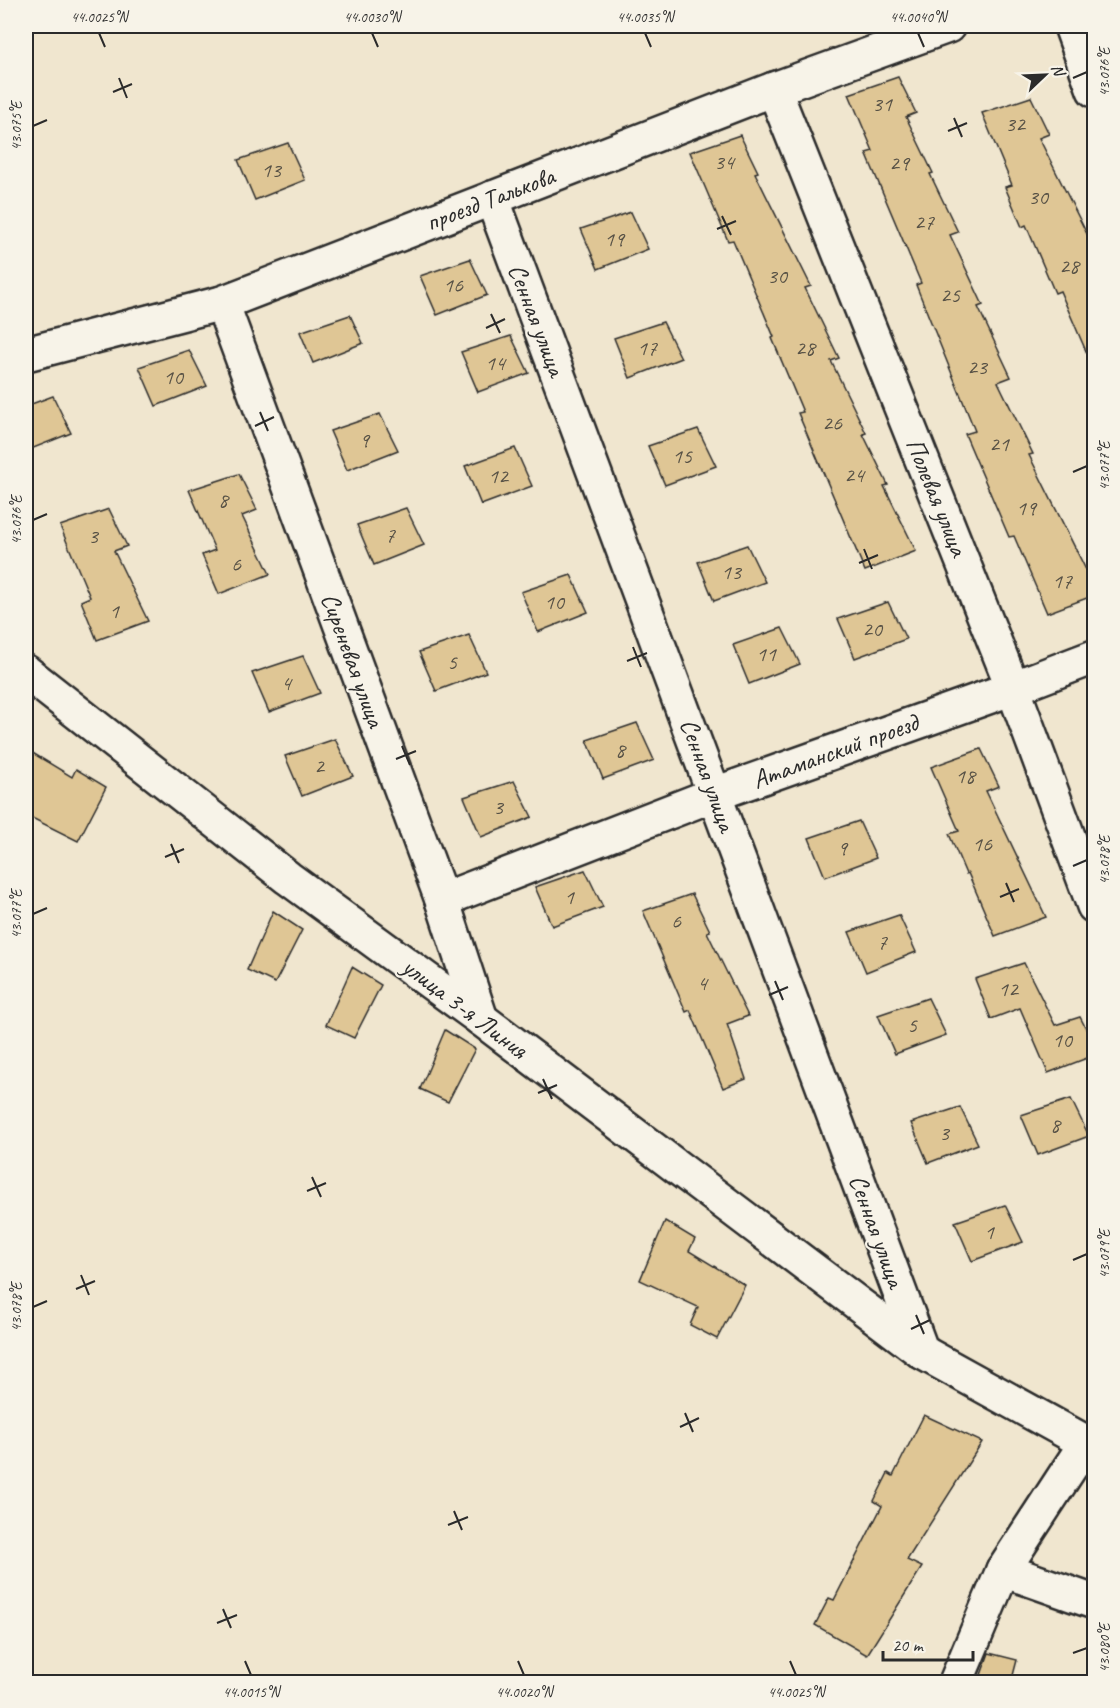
<svg xmlns="http://www.w3.org/2000/svg" width="1120" height="1708" font-family="Caveat,sans-serif">
  <style>
    .building { fill: #dfc695; stroke: #2b2b2b; stroke-width: 1.5 }
    .lines { fill: none; stroke-linecap: round; stroke-linejoin: round }
    .minor-casing { stroke: #2b2b2b; stroke-width: 38 }
    .minor { stroke: #f7f3e8; stroke-width: 33 }
    .ticks { fill: none; stroke: #2b2b2b; stroke-width: 2 }
    .labels { text-anchor: middle; dominant-baseline: central; stroke-width: 4.5; stroke-linejoin: round; paint-order: stroke }
    .number-label { font-size: 22px; fill: #585246 }
    .street-label { font-size: 26px; fill: #2b2b2b; stroke: #f7f3e8 }
    .neatline { fill: none; stroke: #2b2b2b; stroke-width: 2 }
    .ticks-label { font-size: 15px; text-anchor: middle; fill: #2b2b2b }
  </style>
  <rect width="100%" height="100%" fill="#f0e6cf"/>
  <filter id="ink" filterUnits="userSpaceOnUse"><feTurbulence type="fractalNoise" baseFrequency=".0167" numOctaves="2"/><feDisplacementMap in="SourceGraphic" scale="12" xChannelSelector="R" yChannelSelector="G"/><feConvolveMatrix kernelMatrix="1 2 1 2 8 2 1 2 1" color-interpolation-filters="sRGB"/></filter>
  <g filter="url(#ink)">
    <g class="building">
      <path d="M 898,77 L 916,113 L 906,117 L 933,173 L 930,174 L 958,232 L 950,235 L 983,305 L 978,307 L 1011,377 L 998,382 L 1033,454 L 1029,455 L 1095,588 L 1095,595 L 1047,613 L 1014,536 L 1009,537 L 965,434 L 975,431 L 916,285 L 921,283 L 866,153 L 873,151 L 849,94 Z"/>
      <path d="M 1031,97 L 1049,134 L 1039,138 L 1095,250 L 1095,372 L 1060,291 L 1055,293 L 1026,225 L 1022,227 L 1005,187 L 1012,185 L 982,113 Z"/>
      <path d="M 740,135 L 758,172 L 755,173 L 811,286 L 805,288 L 839,358 L 831,361 L 866,433 L 863,434 L 888,485 L 884,486 L 916,551 L 865,571 L 798,413 L 803,412 L 772,338 L 774,337 L 733,240 L 728,241 L 690,152 Z"/>
      <path d="M 288,143 L 305,180 L 255,200 L 238,160 Z"/>
      <path d="M 631,212 L 648,249 L 598,269 L 581,229 Z"/>
      <path d="M 470,259 L 487,295 L 437,315 L 420,276 Z"/>
      <path d="M 350,315 L 363,343 L 313,363 L 300,332 Z"/>
      <path d="M 663,322 L 681,358 L 630,378 L 614,338 Z"/>
      <path d="M 511,336 L 529,373 L 478,392 L 461,352 Z"/>
      <path d="M 189,350 L 207,386 L 156,406 L 139,367 Z"/>
      <path d="M 53,396 L 71,433 L 26,451 L 26,406 Z"/>
      <path d="M 380,414 L 398,450 L 347,470 L 330,431 Z"/>
      <path d="M 698,429 L 716,466 L 665,485 L 648,446 Z"/>
      <path d="M 515,448 L 532,486 L 481,505 L 465,466 Z"/>
      <path d="M 239,474 L 257,510 L 242,516 L 270,574 L 219,594 L 202,555 L 215,550 L 189,490 Z"/>
      <path d="M 406,508 L 424,545 L 374,565 L 357,525 Z"/>
      <path d="M 109,509 L 127,546 L 114,551 L 148,621 L 97,640 L 81,601 L 90,597 L 60,526 Z"/>
      <path d="M 747,545 L 765,582 L 714,601 L 698,562 Z"/>
      <path d="M 571,575 L 588,612 L 538,632 L 521,592 Z"/>
      <path d="M 888,602 L 906,639 L 855,658 L 838,619 Z"/>
      <path d="M 782,628 L 800,664 L 749,684 L 733,645 Z"/>
      <path d="M 469,635 L 486,672 L 436,691 L 419,652 Z"/>
      <path d="M 303,656 L 320,693 L 269,712 L 252,673 Z"/>
      <path d="M 637,723 L 654,760 L 603,779 L 587,740 Z"/>
      <path d="M 335,739 L 353,776 L 302,796 L 285,756 Z"/>
      <path d="M 26,749 L 72,777 L 76,769 L 106,787 L 78,841 L 26,815 Z"/>
      <path d="M 981,749 L 999,786 L 986,791 L 1046,917 L 995,936 L 968,873 L 966,874 L 949,834 L 959,831 L 931,767 Z"/>
      <path d="M 514,781 L 532,817 L 481,837 L 464,797 Z"/>
      <path d="M 859,821 L 876,858 L 825,877 L 809,838 Z"/>
      <path d="M 585,870 L 603,907 L 552,926 L 535,887 Z"/>
      <path d="M 692,894 L 710,931 L 707,932 L 748,1016 L 727,1024 L 746,1079 L 723,1088 L 690,1010 L 686,1012 L 643,911 Z"/>
      <path d="M 273,911 L 302,930 L 275,983 L 247,970 Z"/>
      <path d="M 899,915 L 916,952 L 866,972 L 849,932 Z"/>
      <path d="M 1024,963 L 1055,1025 L 1080,1017 L 1095,1046 L 1095,1055 L 1048,1073 L 1020,1008 L 991,1019 L 975,979 Z"/>
      <path d="M 352,967 L 381,985 L 354,1038 L 326,1025 Z"/>
      <path d="M 928,998 L 946,1035 L 895,1054 L 878,1015 Z"/>
      <path d="M 445,1030 L 475,1049 L 448,1102 L 420,1089 Z"/>
      <path d="M 1071,1099 L 1089,1136 L 1038,1155 L 1021,1115 Z"/>
      <path d="M 960,1107 L 978,1144 L 928,1163 L 911,1123 Z"/>
      <path d="M 1005,1205 L 1023,1242 L 972,1261 L 955,1222 Z"/>
      <path d="M 665,1221 L 695,1239 L 689,1251 L 745,1285 L 717,1339 L 690,1325 L 698,1307 L 640,1280 Z"/>
      <path d="M 924,1415 L 982,1442 L 907,1560 L 922,1567 L 867,1655 L 815,1625 L 829,1598 L 834,1600 L 882,1506 L 874,1501 L 888,1473 L 893,1476 Z"/>
      <path d="M 989,1653 L 1017,1660 L 1011,1683 L 978,1683 Z"/>
    </g>
    <g class="lines">
      <defs>
        <g id="minor">
          <path d="M 1071,26 L 1094,90"/>
          <path d="M 774,89 L 1013,688 L 1094,906"/>
          <path d="M 492,198 L 922,1352"/>
          <path d="M 222,303 L 442,900 L 481,1019"/>
          <path d="M 26,354 L 222,303 L 774,89 L 948,26"/>
          <path d="M 26,672 L 288,878 L 481,1019 L 922,1352 L 1094,1447"/>
          <path d="M 442,900 L 715,794 L 1013,688 L 1094,657"/>
          <path d="M 1003,1570 L 1094,1602"/>
          <path d="M 956,1682 L 1003,1570 L 1086,1443"/>
        </g>
      </defs>
      <use href="#minor" class="minor-casing"/>
      <use href="#minor" class="minor"/>
    </g>
  </g>
  <path class="ticks" d="M 99,33 L 105,47M 372,33 L 378,47M 645,33 L 651,47M 918,33 L 924,47M 119,78 L 127,98M 1073,78 L 1087,72M 113,92 L 132,84M 954,118 L 962,137M 33,126 L 47,120M 948,131 L 967,123M 722,216 L 731,235M 717,229 L 736,221M 491,314 L 500,333M 486,328 L 505,319M 260,412 L 268,431M 255,426 L 274,417M 1073,472 L 1087,466M 33,520 L 47,514M 864,549 L 872,569M 859,563 L 878,555M 633,647 L 641,667M 627,661 L 647,653M 402,746 L 410,765M 396,759 L 416,751M 171,844 L 179,863M 165,857 L 184,849M 1073,866 L 1087,860M 1006,883 L 1014,902M 1000,897 L 1019,889M 33,914 L 47,908M 775,981 L 783,1000M 769,995 L 788,987M 543,1079 L 552,1099M 538,1093 L 557,1085M 312,1177 L 321,1197M 307,1191 L 326,1183M 1073,1260 L 1087,1254M 81,1275 L 89,1295M 76,1289 L 95,1281M 33,1307 L 47,1301M 916,1315 L 924,1334M 911,1329 L 930,1320M 685,1413 L 693,1432M 680,1427 L 699,1418M 454,1511 L 462,1530M 448,1525 L 468,1517M 223,1609 L 231,1628M 217,1623 L 237,1615M 1073,1653 L 1087,1648M 245,1661 L 251,1675M 518,1661 L 524,1675M 790,1661 L 796,1675"/>
  <g class="labels">
    <g class="number-label">
      <text x="882" y="104">31</text>
      <text x="1015" y="124">32</text>
      <text x="724" y="162">34</text>
      <text x="899" y="163">29</text>
      <text x="271" y="170">13</text>
      <text x="1038" y="197">30</text>
      <text x="924" y="222">27</text>
      <text x="614" y="239">19</text>
      <text x="1069" y="266">28</text>
      <text x="777" y="276">30</text>
      <text x="453" y="285">16</text>
      <text x="950" y="295">25</text>
      <text x="647" y="348">17</text>
      <text x="805" y="348">28</text>
      <text x="495" y="363">14</text>
      <text x="977" y="367">23</text>
      <text x="173" y="377">10</text>
      <text x="832" y="423">26</text>
      <text x="364" y="440">9</text>
      <text x="999" y="444">21</text>
      <text x="682" y="456">15</text>
      <text x="854" y="475">24</text>
      <text x="498" y="476">12</text>
      <text x="223" y="500">8</text>
      <text x="1026" y="508">19</text>
      <text x="390" y="535">7</text>
      <text x="93" y="536">3</text>
      <text x="236" y="564">6</text>
      <text x="731" y="572">13</text>
      <text x="1062" y="581">17</text>
      <text x="554" y="602">10</text>
      <text x="114" y="611">1</text>
      <text x="872" y="629">20</text>
      <text x="766" y="654">11</text>
      <text x="452" y="662">5</text>
      <text x="286" y="683">4</text>
      <text x="620" y="750">8</text>
      <text x="319" y="766">2</text>
      <text x="965" y="776">18</text>
      <text x="498" y="807">3</text>
      <text x="982" y="844">16</text>
      <text x="842" y="848">9</text>
      <text x="569" y="897">1</text>
      <text x="676" y="921">6</text>
      <text x="882" y="942">7</text>
      <text x="702" y="983">4</text>
      <text x="1008" y="989">12</text>
      <text x="912" y="1025">5</text>
      <text x="1062" y="1040">10</text>
      <text x="1055" y="1125">8</text>
      <text x="944" y="1133">3</text>
      <text x="989" y="1232">1</text>
    </g>
    <g class="street-label">
      <text transform="translate(490 199) rotate(-21)">проезд Талькова</text>
      <text transform="translate(537 320) rotate(69)">Сенная улица</text>
      <text transform="translate(937 497) rotate(68)">Полевая улица</text>
      <text transform="translate(353 660) rotate(70)">Сиреневая улица</text>
      <text transform="translate(835 751) rotate(-20)">Атаманский проезд</text>
      <text transform="translate(708 775) rotate(70)">Сенная улица</text>
      <text transform="translate(465 1008) rotate(37)">улица 3-я Линия</text>
      <text transform="translate(877 1231) rotate(70)">Сенная улица</text>
    </g>
  </g>
  <rect width="1120" height="1708" fill="none" stroke="#f7f3e8" stroke-width="66"/>
  <g transform="translate(1045 75) rotate(67)" stroke="#f7f3e8" stroke-width="4.5" paint-order="stroke">
  <path d="M0-4.5L10 22L0 15L-10 22Z" fill="#2b2b2b"/>
  <text y="-9" font-size="16" font-weight="bold" text-anchor="middle" fill="#2b2b2b">N</text>
  </g>
  <path d="M883 1651v9h90v-9" fill="none" stroke="#2b2b2b" stroke-width="3"/>
  <text x="892" y="1651" font-size="18" fill="#2b2b2b" stroke="#f7f3e8" stroke-width="4.5" paint-order="stroke">20 m</text>
  <rect x="33" y="33" width="1054" height="1642" class="neatline"/>
  <g class="ticks-label">
    <text x="99" y="22">44.0025°N</text>
    <text x="372" y="22">44.0030°N</text>
    <text x="645" y="22">44.0035°N</text>
    <text x="918" y="22">44.0040°N</text>
    <text transform="translate(1104 72) rotate(-90)" y="5">43.076°E</text>
    <text transform="translate(16 126) rotate(-90)" y="5">43.075°E</text>
    <text transform="translate(1104 466) rotate(-90)" y="5">43.077°E</text>
    <text transform="translate(16 520) rotate(-90)" y="5">43.076°E</text>
    <text transform="translate(1104 860) rotate(-90)" y="5">43.078°E</text>
    <text transform="translate(16 914) rotate(-90)" y="5">43.077°E</text>
    <text transform="translate(1104 1254) rotate(-90)" y="5">43.079°E</text>
    <text transform="translate(16 1307) rotate(-90)" y="5">43.078°E</text>
    <text transform="translate(1104 1648) rotate(-90)" y="5">43.080°E</text>
    <text x="251" y="1697">44.0015°N</text>
    <text x="524" y="1697">44.0020°N</text>
    <text x="796" y="1697">44.0025°N</text>
  </g>
</svg>
